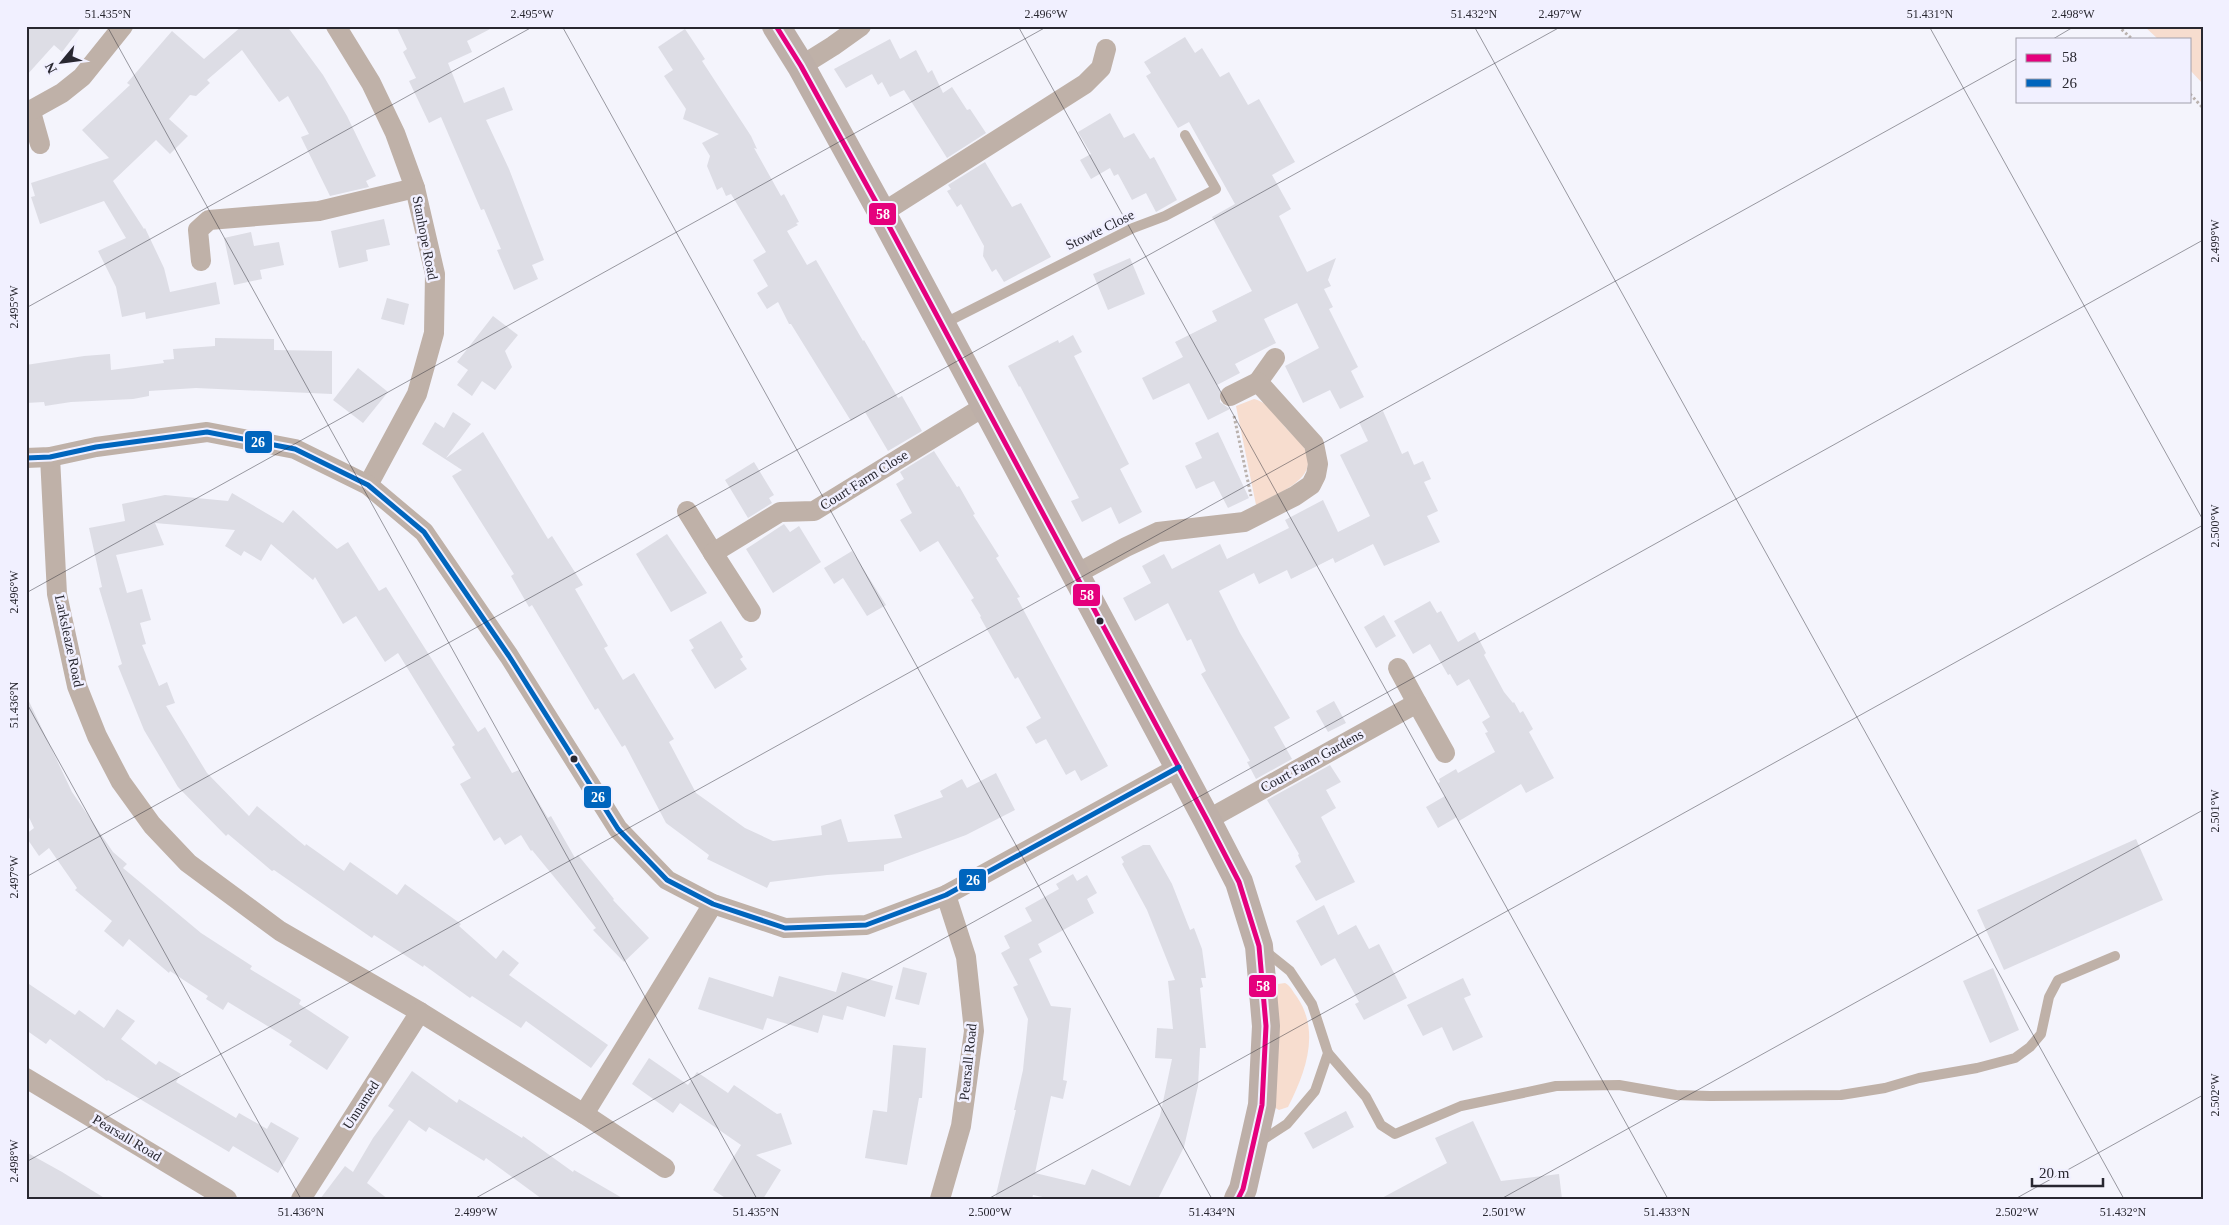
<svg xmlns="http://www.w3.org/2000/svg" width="2229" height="1225" font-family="Georgia,serif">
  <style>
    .green { fill: #f7ddcf }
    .building { fill: #dddde5 }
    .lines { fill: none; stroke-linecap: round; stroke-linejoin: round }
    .path { stroke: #bab2ae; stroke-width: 3; stroke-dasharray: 2.5 2.5; stroke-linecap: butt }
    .lane { stroke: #bfb1a8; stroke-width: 10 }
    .street { stroke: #bfb1a8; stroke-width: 20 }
    .secondary { stroke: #bdafa8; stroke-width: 28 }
    .bus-1-casing { stroke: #f1f0ff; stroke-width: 9 }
    .bus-2-casing { stroke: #f1f0ff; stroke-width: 9 }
    .bus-1 { stroke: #e5007d; stroke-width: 5 }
    .bus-2 { stroke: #0065bd; stroke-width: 5 }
    .ticks { fill: none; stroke: #282730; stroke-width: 1; stroke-opacity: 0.45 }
    .bus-dot { fill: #282730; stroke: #f1f0ff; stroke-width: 2 }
    .labels { text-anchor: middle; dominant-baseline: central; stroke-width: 5; stroke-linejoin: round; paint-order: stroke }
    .street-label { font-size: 14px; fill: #282730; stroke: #f1f0ff }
    .line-badge { stroke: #f1f0ff; stroke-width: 2 }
    .badge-label { font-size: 14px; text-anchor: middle; font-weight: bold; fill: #fff }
    .neatline { fill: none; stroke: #282730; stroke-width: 2 }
    .ticks-label { font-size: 12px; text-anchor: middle; fill: #282730 }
  </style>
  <rect width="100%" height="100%" fill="#f4f4fc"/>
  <g class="green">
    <path d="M 2144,26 L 2203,26 L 2203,84 L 2190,70 L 2190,39 L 2158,39 Z"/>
    <path d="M 1254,399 C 1268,402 1276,416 1285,427 C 1291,434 1302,442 1306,451 C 1318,481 1277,493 1256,505 L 1236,406 Z"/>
    <path d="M 1285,983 C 1291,986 1293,992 1297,997 C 1321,1032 1305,1074 1288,1107 L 1279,1110 L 1272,1106 L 1276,991 L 1278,984 Z"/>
  </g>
  <g class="building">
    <path d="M 26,26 L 82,26 L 62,52 L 54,45 L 26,76 Z"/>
    <path d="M 242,26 L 287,26 L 323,75 L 347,116 L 376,176 L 366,181 L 369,187 L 330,196 L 301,137 L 309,134 L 288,96 L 279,102 L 242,50 L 207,80 L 210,83 L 196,96 L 190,95 L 169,119 L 188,136 L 170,154 L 156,140 L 113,181 L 144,229 L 145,228 L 164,268 L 170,292 L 216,282 L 220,304 L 146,319 L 145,312 L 122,317 L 116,287 L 98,251 L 126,238 L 104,201 L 40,224 L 31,197 L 35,196 L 31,183 L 109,158 L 82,130 L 130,85 L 127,83 L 172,31 L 204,59 Z"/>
    <path d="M 396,26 L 496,26 L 467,41 L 472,52 L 448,63 L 464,103 L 504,87 L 513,110 L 486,120 L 509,169 L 544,260 L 532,265 L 538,279 L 514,290 L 497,250 L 501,249 L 484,209 L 481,210 L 441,117 L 429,123 L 409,81 L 416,78 L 403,52 L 407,49 Z"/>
    <path d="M 685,29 L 705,59 L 702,61 L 751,136 L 757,149 L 754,148 L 781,196 L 784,194 L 799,222 L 796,223 L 798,225 L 787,231 L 807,265 L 816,260 L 863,341 L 864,340 L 898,398 L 902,396 L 922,431 L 888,451 L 865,412 L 851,421 L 791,324 L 789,324 L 778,302 L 767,309 L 757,293 L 768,286 L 753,260 L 766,252 L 731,194 L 726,196 L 722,187 L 717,190 L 707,166 L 710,156 L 702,143 L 719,134 L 683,119 L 686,109 L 664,76 L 673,70 L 658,47 Z"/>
    <path d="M 1185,37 L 1195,53 L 1202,48 L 1220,77 L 1229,72 L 1248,105 L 1259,99 L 1295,162 L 1272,175 L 1291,209 L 1279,216 L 1307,272 L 1336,258 L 1328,280 L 1331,286 L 1324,289 L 1333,307 L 1329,309 L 1358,367 L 1351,371 L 1364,397 L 1340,409 L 1330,390 L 1303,403 L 1285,366 L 1319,348 L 1297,303 L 1264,319 L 1276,343 L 1235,364 L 1240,373 L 1217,385 L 1220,390 L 1220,402 L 1230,409 L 1208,420 L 1189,383 L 1153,400 L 1142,378 L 1183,357 L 1175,342 L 1217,321 L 1212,311 L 1252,291 L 1212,217 L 1235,204 L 1189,122 L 1178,128 L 1146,76 L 1151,73 L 1144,62 Z"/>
    <path d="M 890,39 L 900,59 L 916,50 L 928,73 L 932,70 L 943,93 L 952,87 L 967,110 L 970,109 L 986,133 L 947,158 L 904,90 L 890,97 L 882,82 L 878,85 L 872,74 L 846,88 L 834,69 Z"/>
    <path d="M 1110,113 L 1124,138 L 1134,133 L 1150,159 L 1154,157 L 1177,200 L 1156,212 L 1146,193 L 1132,200 L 1118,174 L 1114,176 L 1110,168 L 1091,179 L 1080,160 L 1091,154 L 1078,132 Z"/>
    <path d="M 985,162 L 1012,207 L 1021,203 L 1051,257 L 1004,282 L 996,269 L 992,272 L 983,256 L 984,246 L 961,204 L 957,207 L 947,191 L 951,189 L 948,185 Z"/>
    <path d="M 384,219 L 390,245 L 366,250 L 368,261 L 339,268 L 331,231 Z"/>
    <path d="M 251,232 L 254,246 L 279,242 L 284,265 L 260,270 L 262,279 L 234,285 L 224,238 Z"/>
    <path d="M 1130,258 L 1145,294 L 1108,310 L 1093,274 Z"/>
    <path d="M 387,298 L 409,304 L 404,325 L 381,319 Z"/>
    <path d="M 493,316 L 518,335 L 505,351 L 512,367 L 495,390 L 482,381 L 472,396 L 457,385 L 468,370 L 457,362 Z"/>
    <path d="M 1073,335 L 1082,352 L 1074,356 L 1129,464 L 1120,469 L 1142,512 L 1119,524 L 1111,507 L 1082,522 L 1071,501 L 1079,498 L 1020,386 L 1019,387 L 1008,366 L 1058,340 L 1059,343 Z"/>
    <path d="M 215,338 L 274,339 L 274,350 L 332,351 L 332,394 L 196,388 L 149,391 L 149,396 L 133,399 L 71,402 L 45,406 L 44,402 L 26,403 L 26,365 L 84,356 L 110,354 L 111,370 L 164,363 L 163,360 L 174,359 L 173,349 L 215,346 Z"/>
    <path d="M 358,368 L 388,392 L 363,423 L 333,400 Z"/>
    <path d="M 1383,411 L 1402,454 L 1408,451 L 1414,465 L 1423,461 L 1431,479 L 1424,482 L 1438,511 L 1427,516 L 1440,542 L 1384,566 L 1373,544 L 1335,563 L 1333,558 L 1291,579 L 1287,570 L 1259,584 L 1254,573 L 1219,591 L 1240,633 L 1290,718 L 1274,727 L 1292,759 L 1256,779 L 1247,762 L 1250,761 L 1201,674 L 1206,671 L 1191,639 L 1187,641 L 1168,603 L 1135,621 L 1123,598 L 1151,583 L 1142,566 L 1164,554 L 1172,569 L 1220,544 L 1227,559 L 1289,528 L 1285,520 L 1323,500 L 1338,532 L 1370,516 L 1340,455 L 1368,441 L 1359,422 Z"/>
    <path d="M 453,412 L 471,424 L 446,458 L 483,432 L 548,539 L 552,536 L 583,585 L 575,589 L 608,646 L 604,648 L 623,680 L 634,673 L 674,739 L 669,742 L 696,793 L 745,828 L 773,841 L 822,835 L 821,826 L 841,819 L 848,842 L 902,838 L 894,815 L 943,797 L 940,791 L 962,779 L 967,788 L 996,773 L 1015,810 L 966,835 L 884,865 L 884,871 L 827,875 L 770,882 L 767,888 L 707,859 L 709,855 L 666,823 L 625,745 L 622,747 L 598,708 L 595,710 L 532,605 L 529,607 L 511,576 L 514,574 L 452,476 L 462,470 L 422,444 L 435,422 L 444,428 Z"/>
    <path d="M 1218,432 L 1249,498 L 1228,508 L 1214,481 L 1196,489 L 1185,466 L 1202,458 L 1195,443 Z"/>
    <path d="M 934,451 L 957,487 L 959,486 L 975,514 L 973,515 L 999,556 L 996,558 L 1020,597 L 1017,598 L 1108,766 L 1081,781 L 1075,770 L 1066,775 L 1046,739 L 1036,744 L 1026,727 L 1041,718 L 1018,677 L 1015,679 L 980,617 L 981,616 L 971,600 L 974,598 L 938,541 L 920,552 L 900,520 L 912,513 L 896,484 L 904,479 L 900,472 Z"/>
    <path d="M 754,462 L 774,495 L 769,498 L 772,503 L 748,518 L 725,480 Z"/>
    <path d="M 232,493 L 283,523 L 293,510 L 337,549 L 348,542 L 379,591 L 386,587 L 478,732 L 485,727 L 512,773 L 519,770 L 548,818 L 551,816 L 575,858 L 578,855 L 614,899 L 613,900 L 649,938 L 624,962 L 593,930 L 596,928 L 532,850 L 531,851 L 521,835 L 505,845 L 500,837 L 494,841 L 460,784 L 471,778 L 452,747 L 455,745 L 398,653 L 385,662 L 356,616 L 343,624 L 315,577 L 313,580 L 271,544 L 261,561 L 244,551 L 241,556 L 225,546 L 235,530 L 155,523 L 164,545 L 116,555 L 127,593 L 142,589 L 151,620 L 140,623 L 146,644 L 142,645 L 159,686 L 167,682 L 175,703 L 166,706 L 207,773 L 249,816 L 257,806 L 305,846 L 306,844 L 344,871 L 350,862 L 397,895 L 405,884 L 461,924 L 459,926 L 496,959 L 503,950 L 519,963 L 509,975 L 608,1045 L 591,1068 L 526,1021 L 521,1028 L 472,996 L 470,998 L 424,965 L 423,967 L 374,935 L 372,938 L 274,870 L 272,871 L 228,834 L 226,836 L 178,787 L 144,730 L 118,666 L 122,664 L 99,588 L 102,587 L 89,528 L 125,521 L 122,504 L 165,495 L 228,501 Z"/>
    <path d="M 784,524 L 790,532 L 799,526 L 821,562 L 773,593 L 746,549 Z"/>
    <path d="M 667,534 L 707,593 L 671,612 L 636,554 Z"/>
    <path d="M 852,551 L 886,605 L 867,616 L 843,578 L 834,584 L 824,568 Z"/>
    <path d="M 1430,601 L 1437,613 L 1441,611 L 1458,642 L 1475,632 L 1486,653 L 1484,655 L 1504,692 L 1513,703 L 1514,702 L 1520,713 L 1523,711 L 1533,729 L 1529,732 L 1554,778 L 1526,793 L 1521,784 L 1459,821 L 1457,817 L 1438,828 L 1426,807 L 1445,796 L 1438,783 L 1440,782 L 1439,779 L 1456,769 L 1458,773 L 1495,752 L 1485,733 L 1488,732 L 1482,722 L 1490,717 L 1469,679 L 1457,686 L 1450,674 L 1448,675 L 1430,644 L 1413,654 L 1394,621 Z"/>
    <path d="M 1384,615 L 1396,636 L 1376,648 L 1364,627 Z"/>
    <path d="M 721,621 L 743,657 L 740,659 L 747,669 L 715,689 L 691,650 L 694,648 L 689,640 Z"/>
    <path d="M 26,695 L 72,792 L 113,852 L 127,864 L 123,868 L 201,933 L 252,966 L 250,969 L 301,1000 L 299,1004 L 349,1037 L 327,1070 L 289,1045 L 292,1041 L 228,1002 L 223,1010 L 206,999 L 208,996 L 170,971 L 169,973 L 129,939 L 123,947 L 104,931 L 112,921 L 75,890 L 77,888 L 49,848 L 39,856 L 26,837 L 26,834 L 34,828 L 26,811 Z"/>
    <path d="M 1334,701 L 1346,723 L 1328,732 L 1316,711 Z"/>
    <path d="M 1330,765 L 1341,782 L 1326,790 L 1336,808 L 1321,817 L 1355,882 L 1316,901 L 1295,866 L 1301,862 L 1298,855 L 1299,854 L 1267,800 Z"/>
    <path d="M 2136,839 L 2163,900 L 2004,970 L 1977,910 Z"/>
    <path d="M 1143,845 L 1150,845 L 1172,884 L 1190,930 L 1194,928 L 1202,949 L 1206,978 L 1201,978 L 1203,987 L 1200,988 L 1206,1048 L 1200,1048 L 1198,1086 L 1184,1147 L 1158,1199 L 1052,1199 L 1033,1195 L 1032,1199 L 995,1199 L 1016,1110 L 1014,1110 L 1023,1070 L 1028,1019 L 1013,987 L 1018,985 L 1001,953 L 1010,948 L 1004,936 L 1032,921 L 1025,908 L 1059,889 L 1056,884 L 1073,874 L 1077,881 L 1087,875 L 1097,893 L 1087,899 L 1094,913 L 1038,944 L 1042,952 L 1029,959 L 1051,1006 L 1071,1008 L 1063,1080 L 1067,1081 L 1063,1099 L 1051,1096 L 1035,1173 L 1085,1185 L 1092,1169 L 1130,1186 L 1160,1116 L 1172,1059 L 1155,1058 L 1157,1028 L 1173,1029 L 1168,981 L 1175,980 L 1147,910 L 1122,864 L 1124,862 L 1121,857 Z"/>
    <path d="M 1324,905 L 1338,935 L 1356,925 L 1369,949 L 1379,944 L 1407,998 L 1364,1020 L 1355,1004 L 1359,1002 L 1335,958 L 1321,966 L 1296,921 Z"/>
    <path d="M 903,967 L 927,973 L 919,1005 L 895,999 Z"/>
    <path d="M 1993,968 L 2019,1030 L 1990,1043 L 1963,981 Z"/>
    <path d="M 842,972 L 893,986 L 885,1017 L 847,1006 L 843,1020 L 823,1015 L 818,1033 L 767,1018 L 763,1030 L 698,1009 L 709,977 L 773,997 L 779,976 L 836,992 Z"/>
    <path d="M 1463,978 L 1471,995 L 1464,998 L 1483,1037 L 1453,1051 L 1442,1027 L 1423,1036 L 1407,1005 Z"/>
    <path d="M 26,982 L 75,1015 L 79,1010 L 104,1028 L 117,1009 L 135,1021 L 121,1039 L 156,1065 L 159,1061 L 181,1074 L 176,1082 L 236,1118 L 239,1113 L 267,1129 L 271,1122 L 299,1138 L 278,1173 L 233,1146 L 229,1152 L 108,1080 L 107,1081 L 50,1039 L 46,1044 L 26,1030 Z"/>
    <path d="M 893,1045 L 926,1048 L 922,1098 L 919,1098 L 907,1165 L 865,1158 L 873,1110 L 887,1112 Z"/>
    <path d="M 649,1058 L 688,1085 L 697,1072 L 728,1093 L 734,1085 L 777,1114 L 781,1113 L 792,1144 L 756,1155 L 781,1170 L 763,1199 L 727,1199 L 713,1190 L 741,1145 L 680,1103 L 673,1113 L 632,1084 Z"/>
    <path d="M 412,1071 L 457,1103 L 459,1099 L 522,1138 L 523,1136 L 573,1172 L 574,1170 L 624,1199 L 542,1199 L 486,1158 L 484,1161 L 429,1127 L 426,1132 L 409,1120 L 367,1183 L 388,1199 L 320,1199 L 345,1166 L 353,1172 L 373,1138 L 394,1110 L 388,1106 Z"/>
    <path d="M 1346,1111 L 1354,1127 L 1313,1149 L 1304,1133 Z"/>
    <path d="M 1473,1121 L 1501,1181 L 1559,1174 L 1562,1199 L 1380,1199 L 1447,1163 L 1435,1138 Z"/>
    <path d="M 26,1152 L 62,1172 L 106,1199 L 26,1199 Z"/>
  </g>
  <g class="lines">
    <g class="path">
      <path d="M 2118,26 L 2132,39"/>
      <path d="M 2190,94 L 2203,108"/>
      <path d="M 1234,416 L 1251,496"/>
    </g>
    <g class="lane">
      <path d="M 943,324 L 1133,228 L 1165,216 L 1216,189 L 1185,135"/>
      <path d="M 1328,1053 L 1366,1097 L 1381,1125 L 1395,1134 L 1461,1106 L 1556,1086 L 1619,1085 L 1676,1095 L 1710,1096 L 1841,1095 L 1885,1088 L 1919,1078 L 1977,1068 L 2015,1058 L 2030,1047 L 2041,1034 L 2049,997 L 2058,980 L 2115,956"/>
      <path d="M 1258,1143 L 1287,1124 L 1315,1091 L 1328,1053 L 1312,1004 L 1290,971 L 1264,950"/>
    </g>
    <g class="street">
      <path d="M 336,26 L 371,83 L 395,133 L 415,188 L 435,274 L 434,333 L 417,394 L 368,485"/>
      <path d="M 801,66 L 833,46 L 861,26"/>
      <path d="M 31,112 L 40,144"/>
      <path d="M 26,113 L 62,93 L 82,77 L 123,26"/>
      <path d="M 882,213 L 1085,84 L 1101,68 L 1106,49"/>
      <path d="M 201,261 L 198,230 L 209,220 L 319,211 L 415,188"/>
      <path d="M 1258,382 L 1275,358"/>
      <path d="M 50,457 L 57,594 L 77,686 L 97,736 L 121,782 L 152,825 L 188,863 L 280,931 L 420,1012 L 584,1114 L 665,1168"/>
      <path d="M 26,458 L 50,457 L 96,447 L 207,432 L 295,449 L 368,485 L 424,532 L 509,656 L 618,829 L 667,880 L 713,904 L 785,928 L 866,925 L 946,895 L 1179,767"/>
      <path d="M 687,511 L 713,553"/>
      <path d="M 1076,574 L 1126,547 L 1158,532 L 1244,522 L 1295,496 L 1311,485 L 1316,475 L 1318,464 L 1314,444 L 1258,382 L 1230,396"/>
      <path d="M 751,612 L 713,553 L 780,512 L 814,511 L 985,406"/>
      <path d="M 1398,668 L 1417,703"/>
      <path d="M 1207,820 L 1417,703 L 1445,753"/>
      <path d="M 26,1078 L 227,1199"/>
      <path d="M 584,1114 L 713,904"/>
      <path d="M 301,1199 L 420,1012"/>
      <path d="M 940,1199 L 961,1126 L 974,1031 L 966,957 L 946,895"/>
    </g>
    <path class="secondary" d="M 776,26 L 801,66 L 882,213 L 1207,820 L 1239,882 L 1259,946 L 1266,1026 L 1262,1105 L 1243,1189 L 1238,1199"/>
    <defs>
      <path id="bus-1" d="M 776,26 L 801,66 L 882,213 L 1207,820 L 1239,882 L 1259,946 L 1266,1026 L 1262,1105 L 1243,1189 L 1238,1199"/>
      <path id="bus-2" d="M 26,458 L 50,457 L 96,447 L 207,432 L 295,449 L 368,485 L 424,532 L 509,656 L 618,829 L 667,880 L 713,904 L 785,928 L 866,925 L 946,895 L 1179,767"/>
    </defs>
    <use href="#bus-1" class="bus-1-casing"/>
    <use href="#bus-2" class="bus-2-casing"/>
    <use href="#bus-1" class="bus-1"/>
    <use href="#bus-2" class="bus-2"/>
  </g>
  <path class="ticks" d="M 107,26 L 757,1199M 562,26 L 1212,1199M 1018,26 L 1668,1199M 1474,26 L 2124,1199M 1929,26 L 2203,520M 2053,39 L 2075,26M 26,308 L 534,26M 26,593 L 1048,26M 26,702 L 301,1199M 26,877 L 1562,26M 26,1162 L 2018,58M 474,1199 L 2203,240M 988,1199 L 2203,525M 1501,1199 L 2203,810M 2015,1199 L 2203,1095"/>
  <g class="bus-dot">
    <circle cx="1100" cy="621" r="4.5"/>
    <circle cx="574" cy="759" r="4.5"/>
  </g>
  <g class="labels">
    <g class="street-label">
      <text transform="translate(1100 230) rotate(-26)">Stowte Close</text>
      <text transform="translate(425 238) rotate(79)">Stanhope Road</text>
      <text transform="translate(864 480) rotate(-32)">Court Farm Close</text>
      <text transform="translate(69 641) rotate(78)">Larksleaze Road</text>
      <text transform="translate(1312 761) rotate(-29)">Court Farm Gardens</text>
      <text transform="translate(968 1062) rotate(-84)">Pearsall Road</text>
      <text transform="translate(361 1105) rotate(-57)">Unnamed</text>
      <text transform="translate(127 1138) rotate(31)">Pearsall Road</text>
    </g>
  </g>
  <g class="line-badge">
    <rect x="868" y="202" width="29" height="24" rx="5" fill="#e5007d"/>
    <rect x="244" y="430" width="29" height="24" rx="5" fill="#0065bd"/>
    <rect x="1072" y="583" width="29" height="24" rx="5" fill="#e5007d"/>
    <rect x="583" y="785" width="29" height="24" rx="5" fill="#0065bd"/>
    <rect x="958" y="868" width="29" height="24" rx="5" fill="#0065bd"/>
    <rect x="1248" y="974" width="29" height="24" rx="5" fill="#e5007d"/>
  </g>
  <g class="badge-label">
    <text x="883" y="219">58</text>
    <text x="258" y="447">26</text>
    <text x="1087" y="600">58</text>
    <text x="598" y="802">26</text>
    <text x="973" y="885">26</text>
    <text x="1263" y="991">58</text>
  </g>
  <rect width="2229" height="1225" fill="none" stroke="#f1f0ff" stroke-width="55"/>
  <rect x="2016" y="38" width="175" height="65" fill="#f1f0ff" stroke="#a1a0ac"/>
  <rect x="2026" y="54" width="25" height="8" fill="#e5007d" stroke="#a1a0ac"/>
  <text x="2062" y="62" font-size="15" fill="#282730">58</text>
  <rect x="2026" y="79" width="25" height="8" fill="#0065bd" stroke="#a1a0ac"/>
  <text x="2062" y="88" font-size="15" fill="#282730">26</text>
  <g transform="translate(62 62) rotate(241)" stroke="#f1f0ff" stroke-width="4" paint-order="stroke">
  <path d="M0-4L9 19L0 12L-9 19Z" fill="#282730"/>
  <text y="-8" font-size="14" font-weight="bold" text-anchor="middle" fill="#282730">N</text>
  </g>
  <path d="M2032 1178v8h71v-8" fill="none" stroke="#282730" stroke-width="2.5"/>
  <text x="2039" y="1178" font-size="15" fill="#282730" stroke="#f1f0ff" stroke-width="4" paint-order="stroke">20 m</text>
  <rect x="28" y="28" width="2174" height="1170" class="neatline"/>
  <g class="ticks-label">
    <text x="108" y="18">51.435°N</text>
    <text x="532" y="18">2.495°W</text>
    <text x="1046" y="18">2.496°W</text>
    <text x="1474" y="18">51.432°N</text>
    <text x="1560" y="18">2.497°W</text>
    <text x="1930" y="18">51.431°N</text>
    <text x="2073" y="18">2.498°W</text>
    <text transform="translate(2215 241) rotate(-90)" y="4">2.499°W</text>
    <text transform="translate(14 307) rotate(-90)" y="4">2.495°W</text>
    <text transform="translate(2215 526) rotate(-90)" y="4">2.500°W</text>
    <text transform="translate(14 592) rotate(-90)" y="4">2.496°W</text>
    <text transform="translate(14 705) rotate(-90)" y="4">51.436°N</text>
    <text transform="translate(2215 811) rotate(-90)" y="4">2.501°W</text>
    <text transform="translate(14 877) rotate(-90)" y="4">2.497°W</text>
    <text transform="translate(2215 1095) rotate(-90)" y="4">2.502°W</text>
    <text transform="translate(14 1161) rotate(-90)" y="4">2.498°W</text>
    <text x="301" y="1216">51.436°N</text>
    <text x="476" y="1216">2.499°W</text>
    <text x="756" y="1216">51.435°N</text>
    <text x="990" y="1216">2.500°W</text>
    <text x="1212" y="1216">51.434°N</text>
    <text x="1504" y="1216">2.501°W</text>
    <text x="1667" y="1216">51.433°N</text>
    <text x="2017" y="1216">2.502°W</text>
    <text x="2123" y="1216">51.432°N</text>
  </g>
</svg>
